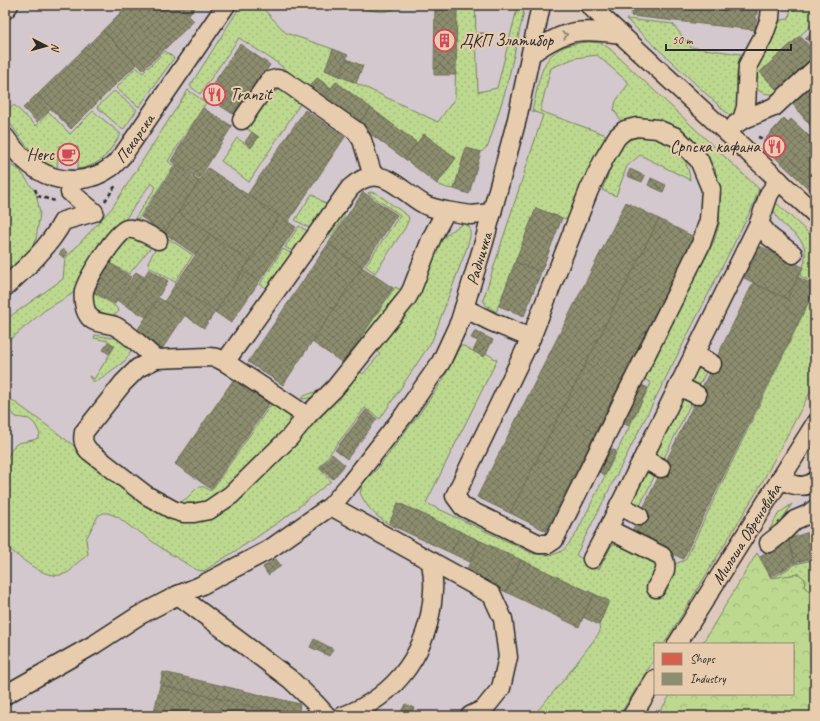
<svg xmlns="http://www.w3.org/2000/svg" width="820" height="721" font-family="Caveat,sans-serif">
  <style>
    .built { fill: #d3c8cd }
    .grass { fill: url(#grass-dots); stroke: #74825e }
    .forest { fill: url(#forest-crowns); stroke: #74825e }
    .shops { fill: url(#shops-cross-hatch); stroke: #a35043 }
    .industry { fill: url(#industry-cross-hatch); stroke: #6f6f5a }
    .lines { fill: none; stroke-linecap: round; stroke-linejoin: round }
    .minor-casing { stroke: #2b2b2b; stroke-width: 21 }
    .path { stroke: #2b2b2b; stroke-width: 2.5; stroke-dasharray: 4 3; stroke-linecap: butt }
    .minor { stroke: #e7ccae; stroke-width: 18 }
    .oneway { stroke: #897c6c }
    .labels { text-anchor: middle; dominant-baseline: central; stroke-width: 4; stroke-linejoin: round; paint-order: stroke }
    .poi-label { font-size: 17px; fill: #2b2b2b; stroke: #e7ccae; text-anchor: start }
    .street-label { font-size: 17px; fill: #2b2b2b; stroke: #e7ccae }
  </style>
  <defs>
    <pattern id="grass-dots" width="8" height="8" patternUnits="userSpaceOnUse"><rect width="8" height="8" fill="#bdd990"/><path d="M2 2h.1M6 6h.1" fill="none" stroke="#a3ba7c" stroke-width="1.8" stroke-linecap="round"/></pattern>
    <pattern id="forest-crowns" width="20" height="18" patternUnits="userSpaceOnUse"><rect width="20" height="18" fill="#bdd990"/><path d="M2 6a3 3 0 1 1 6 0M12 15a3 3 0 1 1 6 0" fill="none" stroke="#a3ba7c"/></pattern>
    <pattern id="shops-cross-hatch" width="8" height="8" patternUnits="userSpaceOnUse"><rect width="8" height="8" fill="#d6604d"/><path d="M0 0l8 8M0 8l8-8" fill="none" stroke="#ae4f40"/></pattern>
    <pattern id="industry-cross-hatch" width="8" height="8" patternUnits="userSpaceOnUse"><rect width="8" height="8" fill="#8c8c6e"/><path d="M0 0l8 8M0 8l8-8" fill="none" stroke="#73735b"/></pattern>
  </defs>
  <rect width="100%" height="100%" fill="#decabc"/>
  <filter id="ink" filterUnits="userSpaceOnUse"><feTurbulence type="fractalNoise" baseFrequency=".025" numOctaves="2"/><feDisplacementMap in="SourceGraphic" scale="8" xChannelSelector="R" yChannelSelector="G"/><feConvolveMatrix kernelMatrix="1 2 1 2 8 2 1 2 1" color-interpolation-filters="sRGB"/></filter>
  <g filter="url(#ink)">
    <g class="built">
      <path d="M 5,5 L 553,5 L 543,67 L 609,48 L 774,201 L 793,231 L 801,237 L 805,244 L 807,251 L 805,266 L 800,276 L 815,284 L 815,289 L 685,560 L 675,564 L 661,590 L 612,545 L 599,569 L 576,555 L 752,208 L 757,194 L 559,574 L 609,601 L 599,624 L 600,632 L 562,682 L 533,716 L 119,716 L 94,710 L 72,716 L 5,716 Z"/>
      <path d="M 604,5 L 815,5 L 815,195 Z"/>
      <path d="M 815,461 L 815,559 L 796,564 L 771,579 L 756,552 L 768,532 L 775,530 L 792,504 L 802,498 L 805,475 Z"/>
    </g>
    <g class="grass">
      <path d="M 241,5 L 260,5 L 286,33 L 333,49 L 325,70 L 356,83 L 438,122 L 455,98 L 457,5 L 475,5 L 478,92 L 497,88 L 518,5 L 524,5 L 523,16 L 506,89 L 488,146 L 481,152 L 466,148 L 454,189 L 447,188 L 437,184 L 456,158 L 424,134 L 417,143 L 336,82 L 331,88 L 317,78 L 309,88 L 276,62 L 239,38 L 200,94 L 190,86 Z"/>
      <path d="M 352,5 L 400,5 C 385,17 368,9 352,5 Z"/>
      <path d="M 791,5 L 815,5 L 815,22 L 760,72 L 780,93 C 774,94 767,95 761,92 C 741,83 774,32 781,20 L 789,19 Z"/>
      <path d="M 626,19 L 673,24 L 690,47 L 747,55 C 744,58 741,61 739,65 C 732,81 744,102 731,117 Z"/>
      <path d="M 589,42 L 601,43 L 609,48 L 759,189 L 752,208 L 576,555 L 599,569 L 612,545 L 616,543 L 658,563 L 661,590 L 675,564 L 685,560 L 815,289 L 815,383 L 759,488 L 664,644 L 655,644 L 655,658 L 619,716 L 533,716 L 562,682 L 600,632 L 599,625 L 609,601 L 399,503 L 389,524 C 374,515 368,509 360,493 L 363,483 L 377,469 L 419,414 L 443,380 L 460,346 L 464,346 L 484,357 L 486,353 L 497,360 L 426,503 L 534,554 C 560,557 563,553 577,532 L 651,383 L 643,378 L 714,241 L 719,224 L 720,194 L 715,169 L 702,148 L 680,129 L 622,123 L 614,110 L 616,101 L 629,83 L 597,55 L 575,58 L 551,68 L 540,111 L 609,136 L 569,220 L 536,209 L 496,312 L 486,305 L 483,300 L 543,115 L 532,111 C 542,71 540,45 589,42 Z"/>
      <path d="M 165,51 L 174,58 L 139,107 L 116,88 L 136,67 L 143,73 Z"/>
      <path d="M 188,90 L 206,103 L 168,161 L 174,166 L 138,219 L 135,218 L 156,187 L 151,183 L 72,294 L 45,310 L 5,344 L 5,320 L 63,279 L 65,259 L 112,208 Z"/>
      <path d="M 278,90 L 285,90 L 302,101 L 249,182 L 221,161 L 237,138 L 251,148 L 259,137 L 247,129 L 269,96 Z"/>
      <path d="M 114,91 L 137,110 L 123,130 L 97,107 Z"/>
      <path d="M 14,105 L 36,126 L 49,112 L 70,134 L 93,111 L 121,134 C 107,154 104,164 78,169 L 78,147 L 59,146 L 57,168 C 33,160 20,136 5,117 L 5,114 Z"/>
      <path d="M 653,136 C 657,137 662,138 666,140 C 680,147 689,165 690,180 L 640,155 L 627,166 L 616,196 L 602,190 C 607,178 618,146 629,140 C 636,137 645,137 653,136 Z"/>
      <path d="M 5,163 L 19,169 L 36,193 L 40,213 L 36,239 L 30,251 L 5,275 Z"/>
      <path d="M 369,192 L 376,193 L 408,216 L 409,219 L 405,228 L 375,273 L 365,266 L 400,215 L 368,193 Z"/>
      <path d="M 312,194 L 330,207 L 313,230 L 295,220 Z"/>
      <path d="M 774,201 L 815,239 L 815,284 L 800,276 C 820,228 778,239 772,204 Z"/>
      <path d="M 338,213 L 345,216 L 331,237 L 324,232 Z"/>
      <path d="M 463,224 L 468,225 L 470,229 L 470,237 L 466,250 L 432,341 L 380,419 L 365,408 L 319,468 L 331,481 L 290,514 L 254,539 L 204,571 L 197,570 L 164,550 L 141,533 L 132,528 L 118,517 L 108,513 L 103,513 L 98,516 L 86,539 L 88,554 C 85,558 80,560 76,564 C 74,566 73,569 70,571 C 49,586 22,558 5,546 L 5,462 L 13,447 L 18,443 L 33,440 L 38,438 L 40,434 L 35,424 L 29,419 L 16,417 L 8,409 L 5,409 L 5,395 L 60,435 L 144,500 L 195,519 L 356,369 L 363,374 L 380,354 L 373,348 L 416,296 L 424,284 L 439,242 L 451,231 Z"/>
      <path d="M 299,226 L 311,233 L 297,254 L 285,247 Z"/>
      <path d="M 130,234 L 135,235 L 152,246 L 129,274 L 108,262 L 91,291 L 114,305 L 119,311 C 115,316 110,317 104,317 C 86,315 86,297 91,283 L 116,244 L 121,239 Z"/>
      <path d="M 163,235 L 193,255 L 175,282 L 149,267 L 148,262 Z"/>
      <path d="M 283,249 L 296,256 L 270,291 L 260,284 Z"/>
      <path d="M 395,287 L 405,292 L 316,397 L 302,399 L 302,397 L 304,396 L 323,389 L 342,366 Z"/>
      <path d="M 95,335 L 112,338 L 116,336 L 129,345 L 131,349 L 129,355 L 125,361 L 97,381 L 92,381 L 89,376 L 94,379 L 115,346 L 108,341 L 94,338 Z"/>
      <path d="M 697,363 L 709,366 L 697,390 L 688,381 Z"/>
      <path d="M 679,395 L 694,397 L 664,458 L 655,453 Z"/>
      <path d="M 272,403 L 289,413 L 290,420 L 289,428 L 213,503 L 180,506 L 181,502 L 187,498 L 198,487 L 204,487 L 211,491 Z"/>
      <path d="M 643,471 L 648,471 L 655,475 L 639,508 L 632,505 L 629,498 Z"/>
      <path d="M 792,504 L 775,530 L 768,532 L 779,513 Z"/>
      <path d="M 815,559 L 815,593 C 805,592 802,583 799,574 L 771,579 L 796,564 Z"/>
      <path d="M 94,710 L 119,716 L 68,716 Z"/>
    </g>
    <path class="forest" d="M 757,553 L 771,578 L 799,574 L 805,579 L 804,587 L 811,592 L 815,593 L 815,716 L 657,716 L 671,694 L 793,694 L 793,644 L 702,644 Z"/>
    <path class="shops" d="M 61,148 L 77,148 L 76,161 L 61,161 Z"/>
    <g class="industry">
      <path d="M 128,5 L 179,5 L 194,21 L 143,70 L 103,30 Z"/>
      <path d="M 179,5 L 198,5 L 188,15 Z"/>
      <path d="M 435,5 L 457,5 L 456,75 L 434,75 Z"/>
      <path d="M 632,5 L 758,5 L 755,30 L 631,16 Z"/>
      <path d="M 815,29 L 815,48 L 805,38 Z"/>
      <path d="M 103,30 L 137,64 L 115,85 L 82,51 Z"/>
      <rect x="477" y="33" width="11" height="9"/>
      <path d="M 800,36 L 815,52 L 815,60 L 780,93 L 760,72 Z"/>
      <path d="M 240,44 L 270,65 L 236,116 L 205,96 Z"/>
      <path d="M 333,49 L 348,55 L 340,76 L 325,70 Z"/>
      <path d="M 82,51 L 115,85 L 71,129 L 37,95 Z"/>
      <path d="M 347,59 L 363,66 L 356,83 L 340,76 Z"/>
      <path d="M 317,78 L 331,88 L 323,98 L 309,88 Z"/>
      <path d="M 815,80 L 815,119 L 809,124 L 790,101 Z"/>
      <path d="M 336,82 L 371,108 L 358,125 L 323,98 Z"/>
      <path d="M 36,95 L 50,110 L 37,122 L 23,108 Z"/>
      <path d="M 203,108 L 232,126 L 199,179 L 171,161 Z"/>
      <path d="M 371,108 L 417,143 L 405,159 L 358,125 Z"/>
      <path d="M 305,110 L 345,137 L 288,222 L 247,195 Z"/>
      <path d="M 784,118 L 788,122 L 791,119 L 809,136 L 815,132 L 815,188 L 811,191 L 764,147 L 770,141 L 766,138 Z"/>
      <path d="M 815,119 L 815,132 L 809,124 Z"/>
      <path d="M 252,132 L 258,137 L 251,147 L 245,142 Z"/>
      <path d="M 424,134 L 456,158 L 437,184 L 405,159 Z"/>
      <path d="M 466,148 L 481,152 L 469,194 L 454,189 Z"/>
      <path d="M 176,165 L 199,181 L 164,233 L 141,217 Z"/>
      <path d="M 208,168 L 279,216 L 249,261 L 178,213 Z"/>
      <path d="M 630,169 L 645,176 L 642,182 L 627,176 Z"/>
      <path d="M 651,178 L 666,185 L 663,192 L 648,185 Z"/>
      <path d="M 363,192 L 397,215 L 362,267 L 328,244 Z"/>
      <path d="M 626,202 L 659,219 L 510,513 L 477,497 Z"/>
      <path d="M 536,208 L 562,218 L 541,272 L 515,262 Z"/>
      <path d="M 178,213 L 210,234 L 196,255 L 164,233 Z"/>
      <path d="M 279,216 L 296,227 L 259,282 L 243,271 Z"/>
      <path d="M 659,219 L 694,237 L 546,531 L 510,513 Z"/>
      <path d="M 210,234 L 249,261 L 215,312 L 175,285 Z"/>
      <path d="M 328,244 L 362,267 L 283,385 L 248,362 Z"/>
      <path d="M 760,246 L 803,267 L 787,299 L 744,278 Z"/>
      <path d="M 63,249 L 68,253 L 64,258 L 59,254 Z"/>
      <path d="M 515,262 L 541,272 L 524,316 L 499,306 Z"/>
      <path d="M 109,263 L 131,277 L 115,304 L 92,291 Z"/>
      <path d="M 362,267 L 393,288 L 343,363 L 312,342 Z"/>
      <path d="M 149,269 L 168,281 L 146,317 L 126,306 Z"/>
      <path d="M 243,271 L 259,282 L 231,323 L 215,312 Z"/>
      <path d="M 136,272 L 144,277 L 126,306 L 118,301 Z"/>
      <path d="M 798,277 L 815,286 L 815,288 L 683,559 L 631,533 L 753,283 L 787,299 Z"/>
      <path d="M 175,285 L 215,312 L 204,328 L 164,302 Z"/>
      <path d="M 159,298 L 185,315 L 162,349 L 136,332 Z"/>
      <path d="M 475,331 L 493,340 L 484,357 L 473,351 L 478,341 L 471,338 Z"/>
      <path d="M 108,342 L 114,346 L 109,354 L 103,350 Z"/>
      <path d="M 234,379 L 269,404 L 211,489 L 175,464 Z"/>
      <path d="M 640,384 L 648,388 L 629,426 L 620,422 Z"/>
      <path d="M 366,410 L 377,419 L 347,459 L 335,450 Z"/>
      <path d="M 609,448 L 616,451 L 605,475 L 597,471 Z"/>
      <path d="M 332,454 L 345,465 L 333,479 L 320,468 Z"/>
      <path d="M 398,503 L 461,532 L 451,553 L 389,524 Z"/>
      <path d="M 815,530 L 815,557 L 795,563 L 788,539 Z"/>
      <path d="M 461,532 L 480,541 L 470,562 L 451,553 Z"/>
      <path d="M 788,539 L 795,563 L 771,577 L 760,556 Z"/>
      <path d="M 480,541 L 521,560 L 506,592 L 465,573 Z"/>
      <path d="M 276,559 L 281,566 L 268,575 L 263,567 Z"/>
      <path d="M 521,560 L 594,594 L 579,627 L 506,592 Z"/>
      <path d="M 594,594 L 609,601 L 599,625 L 583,617 Z"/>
      <path d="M 314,639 L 333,649 L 329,656 L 310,647 Z"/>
      <path d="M 163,672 L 300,704 L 298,716 L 292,716 L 160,685 Z"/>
      <path d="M 160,685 L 292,716 L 153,716 Z"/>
      <path d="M 405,704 L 414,708 L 410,716 L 399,716 Z"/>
    </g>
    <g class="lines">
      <defs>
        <g id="minor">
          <path d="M 589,5 L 815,214"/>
          <path d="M 5,10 L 9,5"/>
          <path d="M 531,54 C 565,29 580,28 621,34"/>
          <path d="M 242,120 L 269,81 L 276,79 L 283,80 L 356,131 L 362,140 L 373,176"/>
          <path d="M 742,120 L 746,107 L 748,65 L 763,37 L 770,18 L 771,5"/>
          <path d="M 736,124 L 742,120 L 774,107 L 815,69"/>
          <path d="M 637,127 L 657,129 L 676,137 L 699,160 L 711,189 L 709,220 L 701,244 L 554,540 L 548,544 L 539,544 L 463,507 L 455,496 L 531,338 L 589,190 L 604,159 L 617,137 L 625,130 Z"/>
          <path id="s1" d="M 5,137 C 15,151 30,167 45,174 C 66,184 92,181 110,168 C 115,165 119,159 123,155 L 226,5"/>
          <path d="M 446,211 C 438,209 429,208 422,203 C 397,188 380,161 350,188 L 225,362 L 217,358 L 209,357 L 156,359 L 138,368 L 123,383 L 84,432 C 82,441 84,445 89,451 L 146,495 L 173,510 L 183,513 L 194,513 L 209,510 L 231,495 L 290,437 L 307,416 L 335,388 L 407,298 L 412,289 L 432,237 L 446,211 L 471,215 L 492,213"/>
          <path d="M 759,223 L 770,237 L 793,254"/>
          <path d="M 5,287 C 27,267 49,247 63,221 L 94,212 L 70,192 L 71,180"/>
          <path d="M 464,308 L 492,322 L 531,338"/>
          <path d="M 694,354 L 712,364"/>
          <path d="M 156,359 C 143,348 130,334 115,326 C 106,322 94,325 88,315 C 84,309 83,298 84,291 C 87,279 115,233 127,229 C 136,227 150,236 158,240"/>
          <path d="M 225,362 L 307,416"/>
          <path d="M 679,386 L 697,395"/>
          <path d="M 643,459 L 661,468"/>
          <path d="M 780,479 C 791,485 804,490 815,481"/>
          <path d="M 619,505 L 639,516"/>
          <path d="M 331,506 L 492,595 L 503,619 L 508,657 L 501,688 L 484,709 L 470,716"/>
          <path d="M 608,529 L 662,556 C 670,569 662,576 656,588"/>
          <path d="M 769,543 L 782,533 L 795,520 L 809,514 L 815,509"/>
          <path d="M 592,559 L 608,529 L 759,223 L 769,194 L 779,180"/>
          <path d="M 178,595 L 290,679 L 316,704 L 327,716"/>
          <path id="s2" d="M 677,644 L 815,424"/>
          <path id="s3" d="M 5,695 L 95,644 L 138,616 L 178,595 L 200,586 L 267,551 L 331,506 L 350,484 L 404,415 L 441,362 L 460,321 L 464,308 L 484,242 L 517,119 L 541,5"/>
          <path d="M 343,716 C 398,696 430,649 433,591 C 434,581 432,571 431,561"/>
          <path d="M 632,716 L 655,679"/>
        </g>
      </defs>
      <use href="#minor" class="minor-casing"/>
      <g class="path">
        <path d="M 758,137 L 761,138 L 767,143"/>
        <path d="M 35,189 L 38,196 L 55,201"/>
        <path d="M 105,201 L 116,185"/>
      </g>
      <use href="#minor" class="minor"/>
    </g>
    <defs><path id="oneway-chevron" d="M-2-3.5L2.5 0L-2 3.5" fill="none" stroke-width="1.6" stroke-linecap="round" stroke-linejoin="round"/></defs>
    <use class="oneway" href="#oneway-chevron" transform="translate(565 35) rotate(-18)"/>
  </g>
  <defs>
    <symbol id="building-ring" viewBox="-11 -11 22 22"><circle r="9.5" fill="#e7ccae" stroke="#d1495b" stroke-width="1.5"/><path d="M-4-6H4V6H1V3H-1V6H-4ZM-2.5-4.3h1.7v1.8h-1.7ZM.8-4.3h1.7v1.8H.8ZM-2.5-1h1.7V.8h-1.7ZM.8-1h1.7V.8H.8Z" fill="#d1495b"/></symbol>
    <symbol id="restaurant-ring" viewBox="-11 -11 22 22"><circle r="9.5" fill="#e7ccae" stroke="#d1495b" stroke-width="1.5"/><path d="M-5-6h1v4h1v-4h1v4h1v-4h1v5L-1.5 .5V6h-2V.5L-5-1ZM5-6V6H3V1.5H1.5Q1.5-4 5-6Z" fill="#d1495b"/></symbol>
    <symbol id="cafe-ring" viewBox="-11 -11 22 22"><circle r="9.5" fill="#e7ccae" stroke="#d1495b" stroke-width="1.5"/><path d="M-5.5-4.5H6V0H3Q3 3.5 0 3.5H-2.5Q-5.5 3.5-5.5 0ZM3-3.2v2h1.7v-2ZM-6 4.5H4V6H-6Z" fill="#d1495b"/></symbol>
  </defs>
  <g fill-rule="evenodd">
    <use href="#building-ring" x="432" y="28" width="25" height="25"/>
    <use href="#restaurant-ring" x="202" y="82" width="25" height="25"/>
    <use href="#restaurant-ring" x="762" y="134" width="25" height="25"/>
    <use href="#cafe-ring" x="56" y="142" width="25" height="25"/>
  </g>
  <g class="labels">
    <g class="poi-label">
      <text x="460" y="40">ДКП Златибор</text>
      <text x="230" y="94">Tranzit</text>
      <text x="760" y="146" text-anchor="end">Српска кафана</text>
      <text x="54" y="154" text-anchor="end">Herc</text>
    </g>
    <g class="street-label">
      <text stroke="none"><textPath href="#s1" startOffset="162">Пекарска</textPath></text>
      <text stroke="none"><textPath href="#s3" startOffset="669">Радничка</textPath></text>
      <text stroke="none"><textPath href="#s2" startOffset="130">Милоша Обреновића</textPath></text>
    </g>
  </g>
  <rect width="820" height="721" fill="none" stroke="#e7ccae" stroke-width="20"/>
  <rect x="10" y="10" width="800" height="701" fill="none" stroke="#2b2b2b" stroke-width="1.5" filter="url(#ink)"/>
  <rect x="654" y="643" width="140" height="52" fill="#e7ccae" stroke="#9c8c7a"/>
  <rect x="662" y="653" width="20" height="12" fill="#d6604d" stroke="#9c8c7a"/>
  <text x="690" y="663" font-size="12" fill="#2b2b2b">Shops</text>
  <rect x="662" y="673" width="20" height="12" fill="#8c8c6e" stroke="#9c8c7a"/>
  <text x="690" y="683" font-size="12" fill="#2b2b2b">Industry</text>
  <g transform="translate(46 46) rotate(96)" stroke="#e7ccae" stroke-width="3" paint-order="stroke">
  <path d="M0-3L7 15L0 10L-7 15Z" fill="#2b2b2b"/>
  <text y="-6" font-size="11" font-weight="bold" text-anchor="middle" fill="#2b2b2b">N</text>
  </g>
  <path d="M666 44v6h125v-6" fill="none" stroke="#2b2b2b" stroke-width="2"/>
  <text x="672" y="44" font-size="12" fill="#2b2b2b" stroke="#e7ccae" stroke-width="3" paint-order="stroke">50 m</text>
</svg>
